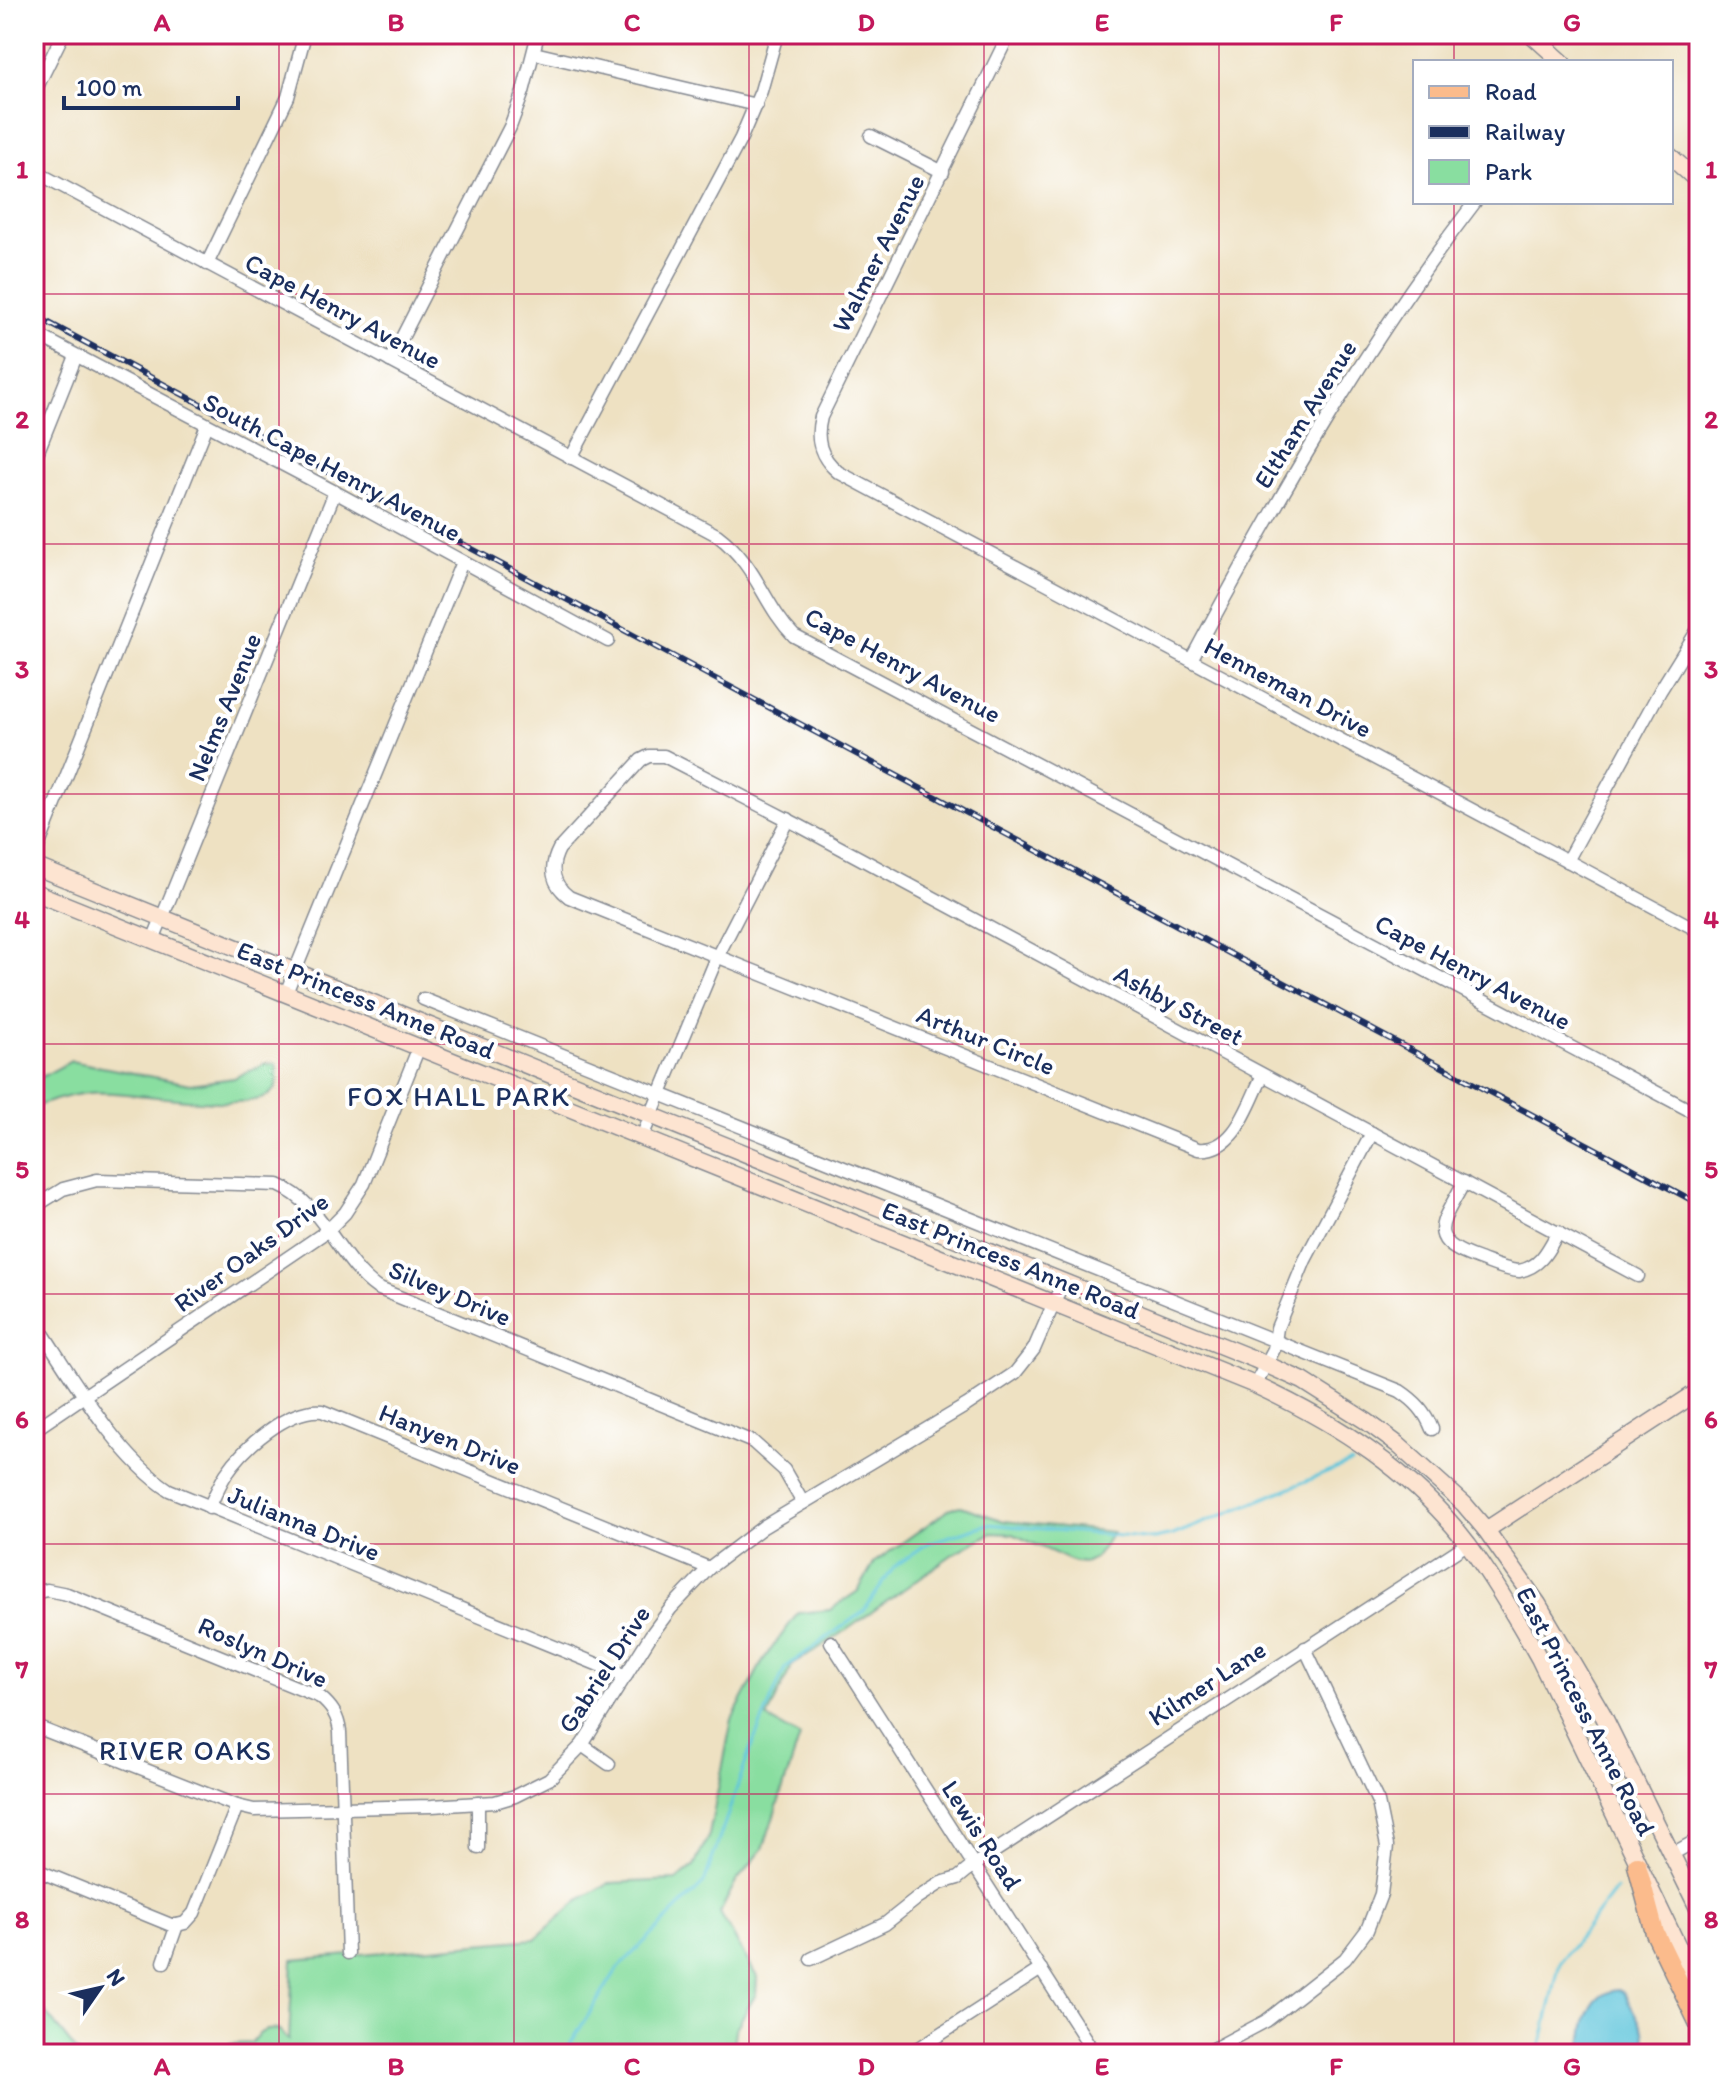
<svg xmlns="http://www.w3.org/2000/svg" width="1733" height="2088" font-family="Itim,sans-serif">
  <style>
    .green { fill: #89dea0; stroke: #52867f; stroke-width: 2 }
    .water { fill: #5ec5db; stroke: #3c7a9c; stroke-width: 2 }
    .lines { fill: none; stroke-linecap: round; stroke-linejoin: round }
    .stream { stroke: #5ec5db; stroke-width: 3 }
    .street-casing { stroke: #848890; stroke-width: 15 }
    .secondary-casing { stroke: #848890; stroke-width: 19 }
    .primary-casing { stroke: #848890; stroke-width: 21 }
    .street { stroke: #fff; stroke-width: 12 }
    .secondary { stroke: #fde4d1; stroke-width: 16 }
    .primary { stroke: #fbbb8c; stroke-width: 18 }
    .rail-casing { stroke: #1b2f5e; stroke-width: 6 }
    .rail { stroke: #fff; stroke-width: 3; stroke-dasharray: 9; stroke-linecap: butt }
    .grid { fill: none; stroke: #c2185b; stroke-width: 2; stroke-opacity: 0.55 }
    .labels { text-anchor: middle; dominant-baseline: central; stroke-width: 8; stroke-linejoin: round; paint-order: stroke }
    .street-label { font-size: 26px; fill: #1b2f5e; stroke: #fff }
    .neighbourhood-label { font-size: 28px; letter-spacing: 2px; fill: #1b2f5e; stroke: #fff }
    .neatline { fill: none; stroke: #c2185b; stroke-width: 3 }
    .grid-label { font-size: 26px; text-anchor: middle; font-weight: bold; fill: #c2185b }
  </style>
  <rect width="100%" height="100%" fill="#fff"/>
  <filter id="ink" filterUnits="userSpaceOnUse"><feTurbulence type="fractalNoise" baseFrequency=".0125" numOctaves="2"/><feDisplacementMap in="SourceGraphic" scale="16" xChannelSelector="R" yChannelSelector="G"/><feConvolveMatrix kernelMatrix="1 2 1 2 8 2 1 2 1" color-interpolation-filters="sRGB"/></filter>
  <filter id="wash" filterUnits="userSpaceOnUse"><feTurbulence type="fractalNoise" baseFrequency=".006" numOctaves="4" result="noise"/><feDisplacementMap in="SourceGraphic" scale="32" xChannelSelector="R" yChannelSelector="G"/><feGaussianBlur stdDeviation="1.8" result="paint"/><feColorMatrix in="noise" values="0 0 0 0 0 0 0 0 0 0 0 0 0 0 0 0 0 1.4 0 .05"/><feComposite in="paint" operator="in"/></filter>
  <g filter="url(#wash)">
    <rect width="100%" height="100%" fill="#eee1c2"/>
    <g class="green">
      <path d="M 71,1061 L 190,1084 L 234,1078 L 265,1064 L 277,1064 C 277,1075 280,1085 271,1093 C 246,1116 125,1088 88,1093 C 70,1095 51,1101 34,1107 L 34,1081 Z"/>
      <path d="M 961,1506 L 1004,1521 L 1113,1532 L 1095,1558 L 1085,1563 L 1074,1562 L 1013,1534 L 991,1533 L 953,1554 L 841,1634 L 792,1665 L 767,1718 L 800,1737 L 763,1849 L 735,1883 L 720,1913 L 757,1977 L 756,1994 L 735,2030 L 732,2054 L 217,2054 L 230,2044 L 251,2043 C 259,2032 265,2028 279,2030 L 289,2040 L 293,1960 L 535,1939 L 579,1900 L 609,1883 L 677,1880 L 694,1866 L 709,1835 L 732,1719 L 764,1659 L 798,1613 L 830,1610 L 858,1591 L 875,1562 L 951,1508 Z"/>
      <path d="M 34,1999 L 79,2054 L 34,2054 Z"/>
    </g>
    <path class="water" d="M 1618,1990 L 1624,1993 L 1644,2030 L 1647,2054 L 1581,2054 C 1584,2029 1586,1993 1618,1990 Z"/>
    <g class="lines">
      <g class="stream">
        <path d="M 564,2054 L 618,1968 L 704,1883 L 750,1750 L 785,1668 L 864,1611 L 894,1567 L 928,1543 L 988,1524 L 1154,1539 L 1173,1535 L 1351,1463"/>
        <path d="M 1539,2054 L 1560,1962 L 1616,1889"/>
      </g>
    </g>
  </g>
  <g filter="url(#ink)">
    <g class="lines">
      <defs>
        <g id="street">
          <path d="M 1009,34 L 821,417 C 815,440 820,457 838,472 L 1699,931"/>
          <path d="M 534,53 L 756,105"/>
          <path d="M 34,93 L 63,34"/>
          <path d="M 871,136 L 943,172"/>
          <path d="M 34,171 L 717,535 C 758,566 762,603 794,636 L 1699,1115"/>
          <path d="M 207,264 L 288,97 L 305,34"/>
          <path d="M 34,333 L 335,492 L 608,641"/>
          <path d="M 390,361 L 510,127 L 523,92 L 538,34"/>
          <path d="M 571,458 L 741,138 L 761,91 L 777,34"/>
          <path d="M 34,461 L 76,356"/>
          <path d="M 1191,660 C 1276,501 1365,345 1475,202"/>
          <path d="M 34,857 L 207,425"/>
          <path d="M 1567,861 L 1660,691 L 1699,628"/>
          <path d="M 153,940 L 335,492"/>
          <path d="M 286,993 L 462,562"/>
          <path d="M 423,999 L 1400,1391 C 1415,1401 1425,1411 1432,1429"/>
          <path d="M 1263,1075 C 1249,1102 1236,1153 1198,1149 L 569,897 C 552,884 549,868 559,849 L 641,760 L 649,756 L 664,756 L 798,825 L 1638,1276"/>
          <path d="M 642,1137 L 718,955 L 788,819"/>
          <path d="M 1464,1182 C 1444,1221 1422,1239 1476,1258 C 1490,1263 1504,1270 1519,1271 C 1541,1267 1548,1250 1558,1232"/>
          <path d="M 34,1207 L 63,1189 L 97,1180 L 278,1185 C 324,1204 338,1260 377,1288 L 753,1442 L 784,1470 L 803,1503"/>
          <path d="M 34,1320 C 70,1373 116,1456 169,1490 L 626,1676"/>
          <path d="M 1255,1385 L 1274,1349 L 1277,1328 L 1305,1260 L 1372,1133"/>
          <path d="M 34,1430 L 327,1231 L 345,1213 L 364,1184 L 419,1047"/>
          <path d="M 209,1508 C 214,1497 219,1485 226,1474 C 244,1447 288,1408 322,1411 L 709,1568"/>
          <path d="M 34,1593 L 47,1590 L 67,1594 L 320,1697 C 332,1707 338,1716 340,1732 L 348,1953"/>
          <path d="M 831,1642 L 1095,2054"/>
          <path d="M 34,1726 L 237,1806 L 254,1810 L 432,1806 L 495,1802 L 515,1796 L 549,1779 L 582,1745 L 651,1635 L 671,1608 L 709,1568 L 763,1527 L 967,1405 L 1015,1373 L 1034,1349 L 1063,1282"/>
          <path d="M 582,1745 L 609,1764"/>
          <path d="M 478,1848 L 478,1803"/>
          <path d="M 1672,1854 L 1699,1839"/>
          <path d="M 34,1869 L 171,1925 L 177,1925"/>
          <path d="M 177,1925 L 185,1923 L 194,1913 L 237,1806"/>
          <path d="M 811,1959 L 885,1924 L 919,1897 L 941,1883 L 958,1878 L 975,1864 L 1467,1544"/>
          <path d="M 164,1962 L 177,1925"/>
          <path d="M 910,2054 L 1041,1969"/>
          <path d="M 1204,2054 L 1266,2021 L 1345,1959 L 1367,1930 L 1381,1894 L 1387,1846 L 1378,1802 L 1305,1648"/>
        </g>
        <g id="secondary">
          <path d="M 1531,34 L 1562,62"/>
          <path d="M 1671,157 L 1699,182"/>
          <path d="M 34,866 L 1254,1359 L 1303,1381 L 1366,1421 L 1397,1444 L 1464,1504 L 1486,1530 L 1538,1604 L 1602,1713 L 1699,1910"/>
          <path d="M 34,892 L 1255,1385 C 1337,1423 1412,1471 1468,1544 C 1494,1580 1517,1619 1539,1658 L 1699,1990"/>
          <path d="M 1486,1530 L 1699,1391"/>
        </g>
        <path id="primary" d="M 1637,1865 L 1655,1933 L 1699,2024"/>
      </defs>
      <use href="#street" class="street-casing"/>
      <use href="#secondary" class="secondary-casing"/>
      <use href="#primary" class="primary-casing"/>
      <use href="#street" class="street"/>
      <use href="#secondary" class="secondary"/>
      <use href="#primary" class="primary"/>
      <defs>
        <path id="rail" d="M 34,315 L 1699,1204"/>
      </defs>
      <use href="#rail" class="rail-casing"/>
      <use href="#rail" class="rail"/>
    </g>
  </g>
  <path class="grid" d="M 279,34 L 279,2054M 514,34 L 514,2054M 749,34 L 749,2054M 984,34 L 984,2054M 1219,34 L 1219,2054M 1454,34 L 1454,62M 1454,202 L 1454,2054M 34,294 L 1699,294M 34,544 L 1699,544M 34,794 L 1699,794M 34,1044 L 1699,1044M 34,1294 L 1699,1294M 34,1544 L 1699,1544M 34,1794 L 1699,1794"/>
  <g class="labels">
    <g class="street-label">
      <text transform="translate(878 253) rotate(-63)">Walmer Avenue</text>
      <text transform="translate(343 311) rotate(28)">Cape Henry Avenue</text>
      <text transform="translate(1305 414) rotate(-58)">Eltham Avenue</text>
      <text transform="translate(332 467) rotate(28)">South Cape Henry Avenue</text>
      <text transform="translate(903 665) rotate(28)">Cape Henry Avenue</text>
      <text transform="translate(1288 687) rotate(28)">Henneman Drive</text>
      <text transform="translate(224 707) rotate(-68)">Nelms Avenue</text>
      <text transform="translate(1473 972) rotate(28)">Cape Henry Avenue</text>
      <text transform="translate(366 1000) rotate(22)">East Princess Anne Road</text>
      <text transform="translate(1179 1005) rotate(28)">Ashby Street</text>
      <text transform="translate(986 1040) rotate(22)">Arthur Circle</text>
      <text transform="translate(251 1252) rotate(-36)">River Oaks Drive</text>
      <text transform="translate(1011 1260) rotate(22)">East Princess Anne Road</text>
      <text transform="translate(450 1293) rotate(23)">Silvey Drive</text>
      <text transform="translate(450 1439) rotate(22)">Hanyen Drive</text>
      <text transform="translate(304 1523) rotate(22)">Julianna Drive</text>
      <text transform="translate(263 1652) rotate(24)">Roslyn Drive</text>
      <text transform="translate(604 1669) rotate(-57)">Gabriel Drive</text>
      <text transform="translate(1207 1683) rotate(-33)">Kilmer Lane</text>
      <text transform="translate(1586 1711) rotate(63)">East Princess Anne Road</text>
      <text transform="translate(982 1835) rotate(57)">Lewis Road</text>
    </g>
    <g class="neighbourhood-label">
      <text x="459" y="1096">FOX HALL PARK</text>
      <text x="186" y="1750">RIVER OAKS</text>
    </g>
  </g>
  <rect width="1733" height="2088" fill="none" stroke="#fff" stroke-width="88"/>
  <rect x="1413" y="60" width="260" height="144" fill="#ffffff" stroke="#a4acbf" stroke-width="2"/>
  <rect x="1429" y="86" width="40" height="12" fill="#fbbb8c" stroke="#a4acbf" stroke-width="2"/>
  <text x="1485" y="100" font-size="24" fill="#1b2f5e">Road</text>
  <rect x="1429" y="126" width="40" height="12" fill="#1b2f5e" stroke="#a4acbf" stroke-width="2"/>
  <text x="1485" y="140" font-size="24" fill="#1b2f5e">Railway</text>
  <rect x="1429" y="160" width="40" height="24" fill="#89dea0" stroke="#a4acbf" stroke-width="2"/>
  <text x="1485" y="180" font-size="24" fill="#1b2f5e">Park</text>
  <g transform="translate(100 1988) rotate(56)" stroke="#ffffff" stroke-width="6" paint-order="stroke">
  <path d="M0-6L14 30L0 20L-14 30Z" fill="#1b2f5e"/>
  <text y="-12" font-size="22" font-weight="bold" text-anchor="middle" fill="#1b2f5e">N</text>
  </g>
  <path d="M64 96v12h174v-12" fill="none" stroke="#1b2f5e" stroke-width="4"/>
  <text x="76" y="96" font-size="24" fill="#1b2f5e" stroke="#ffffff" stroke-width="6" paint-order="stroke">100 m</text>
  <rect x="44" y="44" width="1645" height="2000" class="neatline"/>
  <g class="grid-label">
    <text x="162" y="31">A</text>
    <text x="396" y="31">B</text>
    <text x="632" y="31">C</text>
    <text x="866" y="31">D</text>
    <text x="1102" y="31">E</text>
    <text x="1336" y="31">F</text>
    <text x="1572" y="31">G</text>
    <text x="22" y="178">1</text>
    <text x="1711" y="178">1</text>
    <text x="22" y="428">2</text>
    <text x="1711" y="428">2</text>
    <text x="22" y="678">3</text>
    <text x="1711" y="678">3</text>
    <text x="22" y="928">4</text>
    <text x="1711" y="928">4</text>
    <text x="22" y="1178">5</text>
    <text x="1711" y="1178">5</text>
    <text x="22" y="1428">6</text>
    <text x="1711" y="1428">6</text>
    <text x="22" y="1678">7</text>
    <text x="1711" y="1678">7</text>
    <text x="22" y="1928">8</text>
    <text x="1711" y="1928">8</text>
    <text x="162" y="2075">A</text>
    <text x="396" y="2075">B</text>
    <text x="632" y="2075">C</text>
    <text x="866" y="2075">D</text>
    <text x="1102" y="2075">E</text>
    <text x="1336" y="2075">F</text>
    <text x="1572" y="2075">G</text>
  </g>
</svg>
